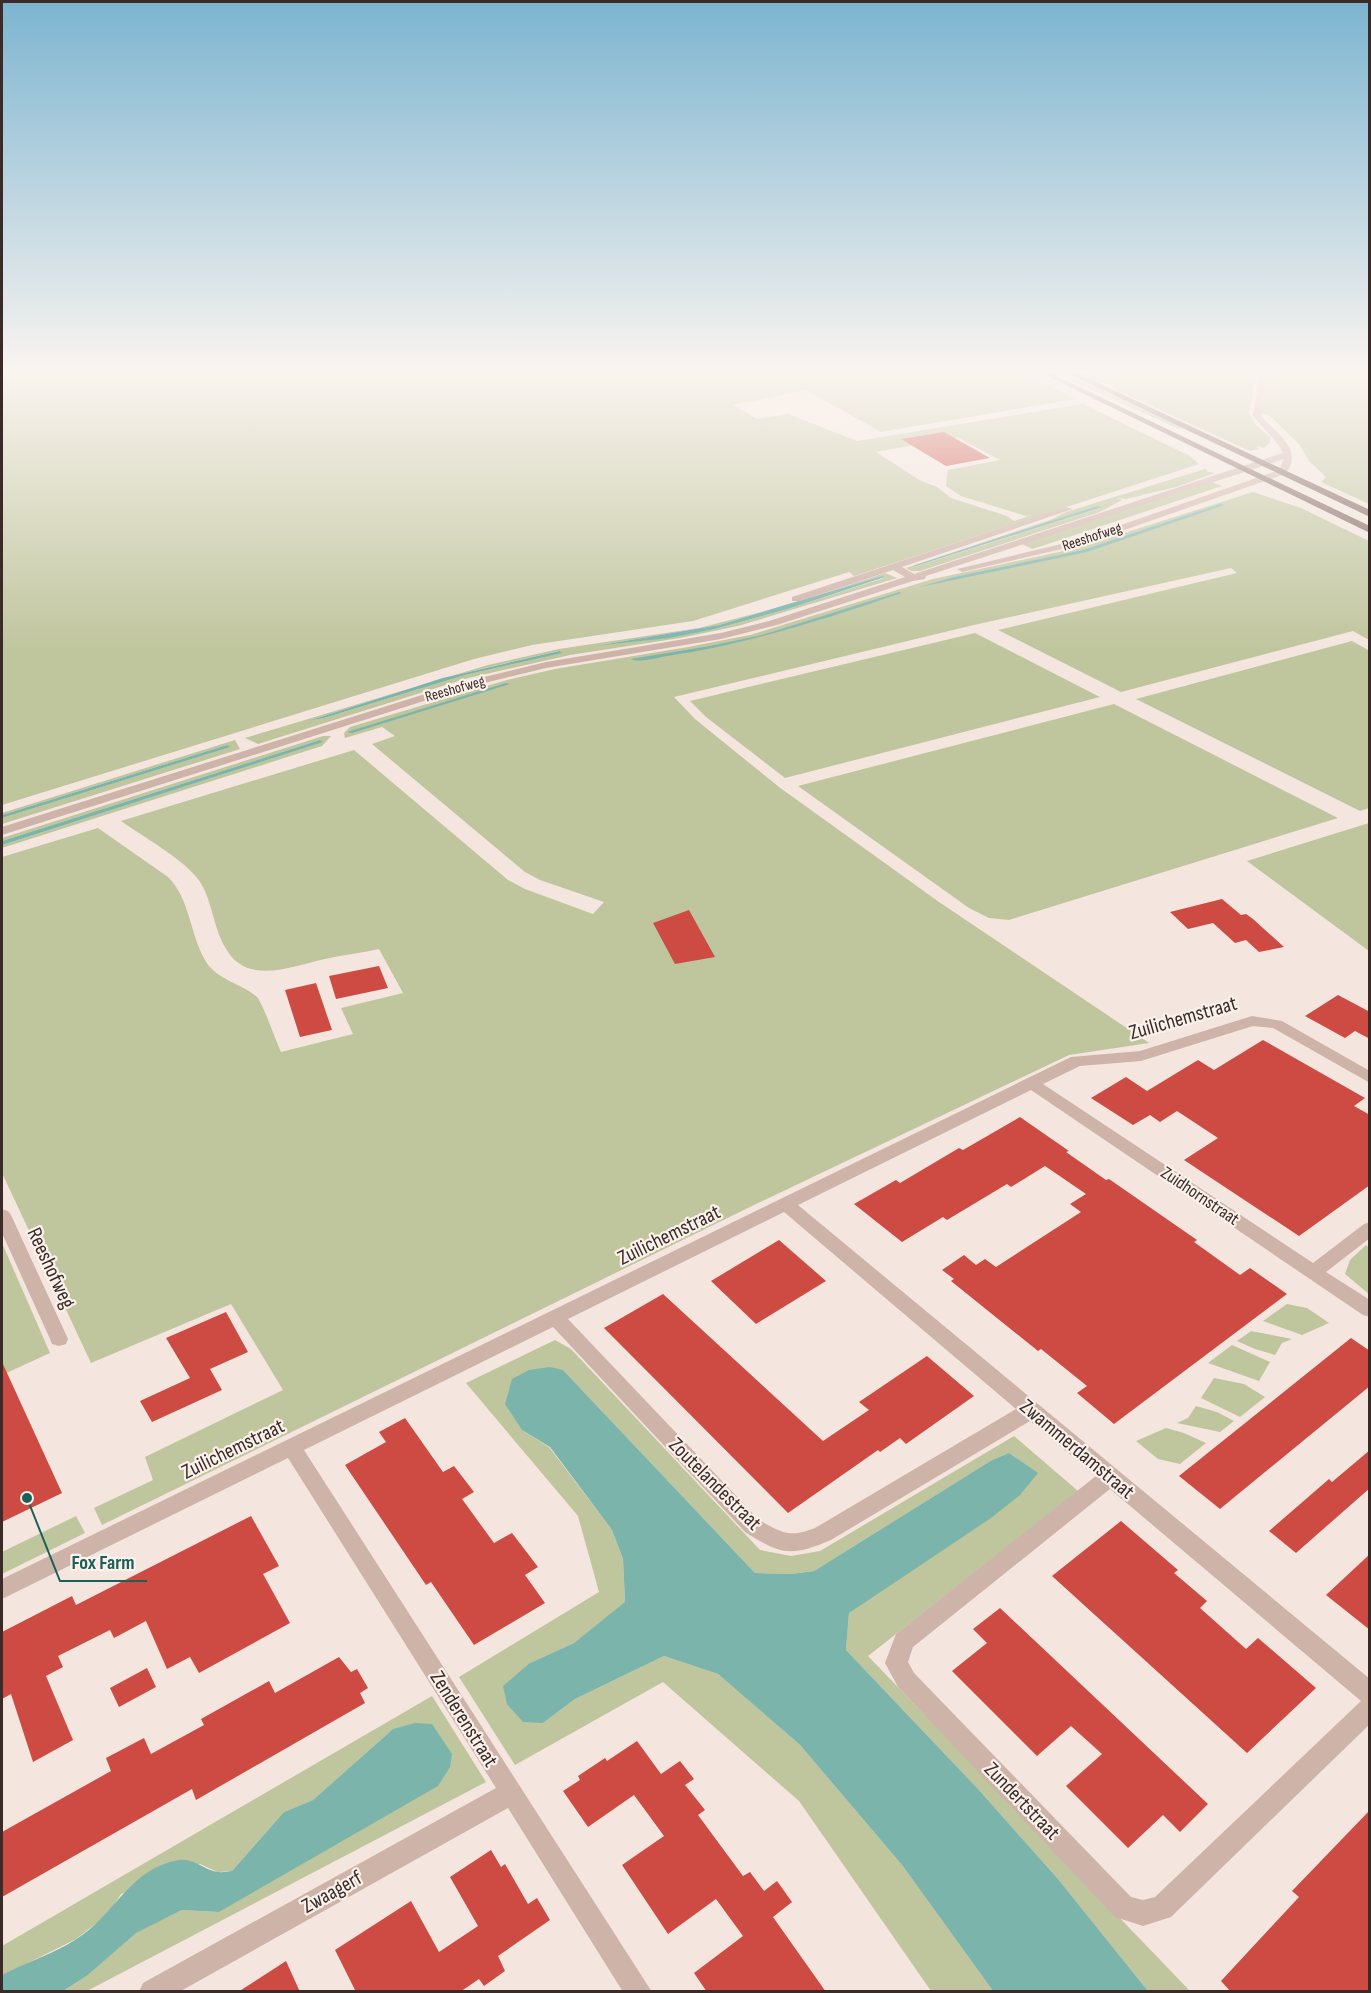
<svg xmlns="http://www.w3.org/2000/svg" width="1371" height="1993" font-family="'Sofia Sans Condensed',sans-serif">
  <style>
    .green { fill: #bfc59d; fill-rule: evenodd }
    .water { fill: #7bb4ab }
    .building { fill: #cd4b43 }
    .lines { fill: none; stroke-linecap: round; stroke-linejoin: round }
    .minor { fill: #ceb3a9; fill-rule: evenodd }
    .major { fill: #7d5f59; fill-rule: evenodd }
    .labels { text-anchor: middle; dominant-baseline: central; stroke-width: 4.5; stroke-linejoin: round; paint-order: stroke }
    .far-street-label { font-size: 15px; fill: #3a2b29; stroke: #fbf1eb }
    .street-label { font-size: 18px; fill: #3a2b29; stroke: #fbf1eb }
    .near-street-label { font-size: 21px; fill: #3a2b29; stroke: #fbf1eb }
    .leader { fill: none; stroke: #1b5f57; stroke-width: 2 }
    .callout-dot { fill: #1b5f57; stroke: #fbf1eb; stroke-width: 2 }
    .callout-label { font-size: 20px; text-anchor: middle; font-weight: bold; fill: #1b5f57; stroke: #fbf1eb; stroke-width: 4.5; stroke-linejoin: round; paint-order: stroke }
  </style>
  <rect width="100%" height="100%" fill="#f4e6de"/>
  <g class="green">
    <path d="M 2,373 L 1022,373 L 1075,399 L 881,432 L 806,390 L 733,405 L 757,419 L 788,414 L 857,441 L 1083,404 L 1190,456 L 1199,464 L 854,576 L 849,572 L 693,621 L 532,645 L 474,659 L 2,805 ZM 957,437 L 1000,460 L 948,470 L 946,486 L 961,496 L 1026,516 L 1032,515 L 1014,521 L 1007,516 L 951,498 L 937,487 L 921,481 L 876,452 Z"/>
    <path d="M 1080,373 L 1257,373 L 1249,413 L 1256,425 L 1271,438 L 1270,442 L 1264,448 L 1259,446 L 1256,447 L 1260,449 L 1250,451 L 1114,389 L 1117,385 L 1099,382 Z"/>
    <path d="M 1269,373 L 1369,373 L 1369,504 L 1321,482 L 1326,477 L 1309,461 L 1299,444 L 1269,415 L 1260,413 Z"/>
    <path d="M 1074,378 L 1183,428 L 1179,429 L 1068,379 Z"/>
    <path d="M 1205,469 L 1208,470 L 1205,471 L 1215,473 L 1176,487 L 1126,499 L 1117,498 L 1122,500 L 1100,512 L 920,571 L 911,571 L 906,568 L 1050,520 L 1066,512 ZM 1101,506 L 1101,508 L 914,567 L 915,565 Z"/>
    <path d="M 1211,482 L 1222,486 L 1042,546 L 1032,549 L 1022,544 Z"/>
    <path d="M 1253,492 L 1301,508 L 1369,541 L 1369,640 L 1353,631 L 1121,692 L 998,630 L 1237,573 L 1231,568 L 974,625 L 674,697 L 695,719 L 779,787 L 939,902 L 1149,1043 L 1069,1055 L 756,1204 L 102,1525 L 94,1508 L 153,1480 L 145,1457 L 283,1390 L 231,1304 L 91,1363 L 2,1173 L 2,857 L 98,828 L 168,877 C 190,899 190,934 205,960 C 216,980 241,983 257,997 C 263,1004 276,1041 281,1052 L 353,1034 L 341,1008 L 403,993 L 379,949 C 361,953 343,955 325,959 C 292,966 246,987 225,947 C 213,927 212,898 198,879 C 183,859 142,836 121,821 L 354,750 L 508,880 L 525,889 L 593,914 L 604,902 L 540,880 L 525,872 L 372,744 L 395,736 L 382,727 L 345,738 L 344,733 L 350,727 L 507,680 L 555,669 L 688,647 L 750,635 L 933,579 L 1077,548 Z"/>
    <path d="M 885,573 L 897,578 L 738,626 L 680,638 L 570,655 L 468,678 L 258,744 L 245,738 L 488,665 L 559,649 L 699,628 L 788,605 ZM 882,576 L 884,578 L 788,609 L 715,629 L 656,639 L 595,646 L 719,625 ZM 558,651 L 561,653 L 465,675 L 324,718 L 308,721 L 443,678 Z"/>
    <path d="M 975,633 L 1100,697 L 785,778 L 706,717 L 690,701 Z"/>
    <path d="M 1352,641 L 1370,651 L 1369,808 L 1360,811 L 1136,699 Z"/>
    <path d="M 1114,704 L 1338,818 L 1009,920 L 989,918 L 969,908 L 798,786 Z"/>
    <path d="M 323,736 L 331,736 L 322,746 L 2,848 L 2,845 L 322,742 L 320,740 L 2,841 L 2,838 Z"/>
    <path d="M 235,740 L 240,749 L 2,824 L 2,818 L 229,747 L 227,745 L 2,815 L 2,813 Z"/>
    <path d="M 1369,823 L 1370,823 L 1369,951 L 1247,861 Z"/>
    <path d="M 2,1243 L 50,1353 L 2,1375 Z"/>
    <path d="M 1366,1245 L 1369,1248 L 1369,1294 L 1345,1274 L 1350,1260 Z"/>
    <path d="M 1287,1304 L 1307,1308 L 1329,1323 L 1302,1335 L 1263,1321 Z"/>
    <path d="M 1251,1331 L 1292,1339 L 1282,1343 L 1275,1355 L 1255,1349 L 1237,1341 Z"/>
    <path d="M 555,1340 L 571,1349 L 760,1550 L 791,1556 L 820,1551 L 1014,1436 L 1078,1491 L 868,1656 L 1190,1991 L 1148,1991 L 1058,1879 L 979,1790 L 846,1650 L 849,1613 L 1037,1473 L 1009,1453 L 992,1460 L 814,1571 L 791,1574 L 755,1573 L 563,1370 L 522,1430 L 549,1447 L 612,1530 L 623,1559 L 625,1603 L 574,1643 L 530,1663 L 543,1723 L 575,1699 L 664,1656 L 718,1674 L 800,1745 L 902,1865 L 993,1991 L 931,1991 L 799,1801 L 663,1682 L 515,1765 L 459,1677 L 599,1592 L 578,1516 L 466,1383 Z"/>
    <path d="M 1232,1345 L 1270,1362 L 1259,1381 L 1208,1363 Z"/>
    <path d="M 1214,1378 L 1244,1384 L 1265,1397 L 1240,1417 L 1201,1398 Z"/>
    <path d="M 1196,1406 L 1217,1412 L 1234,1421 L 1220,1432 L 1177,1423 L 1188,1418 Z"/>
    <path d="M 1166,1428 L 1184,1433 L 1206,1443 L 1180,1464 L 1158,1459 L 1136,1441 Z"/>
    <path d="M 76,1516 L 85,1533 L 2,1574 L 2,1552 Z"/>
    <path d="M 432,1696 L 486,1782 L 87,1991 L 63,1991 L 88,1975 L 135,1933 L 182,1910 L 219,1912 L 393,1729 L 313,1800 L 284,1812 L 232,1871 L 218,1872 L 200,1864 L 121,1894 L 108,1914 L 76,1939 L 2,1976 L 2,1946 Z"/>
  </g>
  <g class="water">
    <path d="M 1220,504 L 1225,505 L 1087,552 L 920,587 L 950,578 L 1083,550 Z"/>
    <path d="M 1097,506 L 1103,507 L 913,567 L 915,565 Z"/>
    <path d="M 882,576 L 885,577 L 788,609 L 715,629 L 669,638 L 595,646 L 719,625 Z"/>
    <path d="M 899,592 L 902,593 C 825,619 748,644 667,656 C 656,658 640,663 631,659 L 710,646 L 762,635 Z"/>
    <path d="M 559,651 L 562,653 L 465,675 L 324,718 L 308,721 L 443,678 Z"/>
    <path d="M 506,683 L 510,684 L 352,733 L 347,732 Z"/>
    <path d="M 320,740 L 323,742 L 2,845 L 2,841 Z"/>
    <path d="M 227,745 L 230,747 L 2,818 L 2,815 Z"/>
    <path d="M 550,1367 L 563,1370 L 755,1573 L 791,1574 L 814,1571 L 992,1460 L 1009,1453 L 1038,1473 L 1020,1495 L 991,1518 L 849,1613 L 846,1650 L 979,1790 L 1058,1879 L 1148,1991 L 993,1991 L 902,1865 L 800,1745 L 718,1674 L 664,1656 L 575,1699 L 543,1723 L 523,1722 L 507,1704 L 503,1686 L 530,1663 L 574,1643 L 625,1602 L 623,1559 L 612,1530 L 550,1447 L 522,1430 L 505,1404 L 512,1379 L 529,1370 Z"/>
    <path d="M 415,1723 L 432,1724 L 452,1754 L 450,1767 L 438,1786 L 219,1912 L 182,1910 L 136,1933 L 88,1975 L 63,1991 L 2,1991 L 2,1976 L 4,1974 C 27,1962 53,1954 75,1940 C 116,1915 128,1869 179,1860 C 194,1858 205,1871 219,1872 C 223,1873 228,1871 232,1871 L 284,1812 L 313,1800 L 393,1729 Z"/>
  </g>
  <g class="building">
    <path d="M 944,432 L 990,458 L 946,466 L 901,439 Z"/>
    <path d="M 1222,899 L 1241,915 L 1246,914 L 1253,919 L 1284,947 L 1259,952 L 1246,940 L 1235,943 L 1213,923 L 1188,929 L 1170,912 Z"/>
    <path d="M 689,910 L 715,957 L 675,964 L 653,923 Z"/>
    <path d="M 379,966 L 388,988 L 336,999 L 329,976 Z"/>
    <path d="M 316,983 L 332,1030 L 300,1037 L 285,990 Z"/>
    <path d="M 1338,995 L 1370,1012 L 1370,1039 L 1355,1031 L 1345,1038 L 1305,1016 Z"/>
    <path d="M 1263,1040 L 1365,1098 L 1354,1106 L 1370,1115 L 1370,1185 L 1299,1236 L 1184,1160 L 1218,1138 L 1177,1111 L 1160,1122 L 1150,1115 L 1133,1125 L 1091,1098 L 1126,1077 L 1147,1091 L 1198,1060 L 1214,1070 Z"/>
    <path d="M 1020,1117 L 1069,1151 L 1066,1152 L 1106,1180 L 1109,1179 L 1197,1240 L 1194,1242 L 1240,1275 L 1250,1268 L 1287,1294 L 1114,1424 L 1077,1393 L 1087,1386 L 1041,1349 L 1038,1351 L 951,1281 L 954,1279 L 942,1270 L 964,1255 L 976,1265 L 985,1259 L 996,1267 L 1081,1212 L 1070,1204 L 1086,1194 L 1045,1166 L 1011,1187 L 1007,1184 L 947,1220 L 943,1217 L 902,1242 L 854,1204 L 896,1180 L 900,1183 L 959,1148 L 963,1150 Z"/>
    <path d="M 779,1240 L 826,1281 L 756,1324 L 711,1281 Z"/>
    <path d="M 663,1294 L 823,1441 L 869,1410 L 859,1402 L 927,1356 L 974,1396 L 906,1444 L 900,1438 L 880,1452 L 878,1450 L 788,1513 L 604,1328 Z"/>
    <path d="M 226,1312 L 248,1352 L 210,1369 L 222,1390 L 152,1422 L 140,1401 L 190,1378 L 166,1338 Z"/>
    <path d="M 1351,1338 L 1370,1351 L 1370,1386 L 1220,1509 L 1179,1476 Z"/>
    <path d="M 2,1362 L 62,1493 L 2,1522 Z"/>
    <path d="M 405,1418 L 443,1472 L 454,1466 L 474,1492 L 462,1499 L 494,1543 L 512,1533 L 538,1567 L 525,1575 L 545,1603 L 474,1645 L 431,1582 L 426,1585 L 345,1465 L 386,1442 L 379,1432 Z"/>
    <path d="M 1370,1450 L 1370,1488 L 1296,1553 L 1269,1531 L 1329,1479 L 1332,1482 Z"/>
    <path d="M 251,1516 L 279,1566 L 263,1574 L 290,1623 L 199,1673 L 190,1657 L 167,1669 L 146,1621 L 114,1638 L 110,1630 L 58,1656 L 63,1667 L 46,1676 L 73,1740 L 33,1762 L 11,1694 L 2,1699 L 2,1632 L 72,1596 L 76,1605 Z"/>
    <path d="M 1121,1521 L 1178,1570 L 1174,1573 L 1207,1601 L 1200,1608 L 1246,1649 L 1258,1638 L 1316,1688 L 1247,1753 L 1052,1576 Z"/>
    <path d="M 1370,1554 L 1370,1630 L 1326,1595 Z"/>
    <path d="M 1000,1608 L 1208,1804 L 1180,1832 L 1163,1815 L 1128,1848 L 1066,1786 L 1102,1754 L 1071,1726 L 1037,1756 L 952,1671 L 987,1643 L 973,1629 Z"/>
    <path d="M 339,1657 L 351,1672 L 357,1669 L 368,1688 L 360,1693 L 365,1703 L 196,1800 L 192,1789 L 2,1897 L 2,1832 L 111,1771 L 106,1758 L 144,1738 L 151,1754 L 204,1725 L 201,1719 L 269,1681 L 275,1693 Z"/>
    <path d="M 147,1668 L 156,1687 L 119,1707 L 110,1688 Z"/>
    <path d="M 637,1741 L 661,1774 L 680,1761 L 694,1779 L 685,1785 L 705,1810 L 698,1815 L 743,1876 L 750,1872 L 764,1891 L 777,1881 L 792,1902 L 773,1917 L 826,1992 L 707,1992 L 694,1973 L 743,1936 L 716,1899 L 668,1934 L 622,1865 L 664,1836 L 634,1795 L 588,1827 L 563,1791 L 580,1780 L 578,1776 L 605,1758 L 607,1761 Z"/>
    <path d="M 1370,1810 L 1370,1992 L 1231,1992 L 1221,1981 L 1299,1897 L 1292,1891 Z"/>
    <path d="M 491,1850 L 501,1867 L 505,1864 L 528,1904 L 537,1898 L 550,1920 L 498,1956 L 505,1971 L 484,1986 L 479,1979 L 460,1992 L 356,1992 L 335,1950 L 411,1901 L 439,1952 L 478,1926 L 450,1877 Z"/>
    <path d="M 286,1961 L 300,1992 L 238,1992 Z"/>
  </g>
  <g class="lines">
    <g class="minor">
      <path d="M 1260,373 L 1268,373 L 1261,416 C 1276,433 1305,450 1285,474 L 1084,544 L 962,572 L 957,569 L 1078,540 L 1279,470 L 1284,459 L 926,576 L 925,579 L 913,581 L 777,625 L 721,639 L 546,668 L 468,687 L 2,835 L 2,827 L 460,683 L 546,662 L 721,633 L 769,621 L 905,577 L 893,570 L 800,601 L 792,601 L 792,597 L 1065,507 L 1073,509 L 902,567 L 914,574 L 1283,453 L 1278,444 L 1253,416 Z"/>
      <path d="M 1252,1016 L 1282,1021 L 1370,1071 L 1370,1083 L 1273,1028 L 1253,1026 L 1141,1061 L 1080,1066 L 1043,1084 L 1313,1263 L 1364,1224 L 1370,1222 L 1370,1238 L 1326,1272 L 1370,1300 L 1370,1317 L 1363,1315 L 1031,1090 L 798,1205 L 1370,1679 L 1370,1724 L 1171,1917 L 1143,1926 L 1115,1917 L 898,1687 L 885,1663 L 896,1634 L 1096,1476 L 1030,1421 L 831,1540 C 791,1557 781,1555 745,1532 L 553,1327 L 304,1450 L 652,1992 L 623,1992 L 508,1808 L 179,1992 L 139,1992 L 143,1983 L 496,1788 L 288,1458 L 2,1599 L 2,1579 L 1071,1057 L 1140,1051 ZM 784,1212 L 1016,1409 L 815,1528 C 790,1538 782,1533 759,1520 L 568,1319 ZM 1110,1489 L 1361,1701 L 1155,1897 L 1143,1900 L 1131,1897 L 914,1673 L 908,1662 L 913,1647 Z"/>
      <path d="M 2,1209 L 8,1211 L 11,1215 L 68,1339 L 66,1344 L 59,1346 L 52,1344 L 50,1339 L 2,1233 Z"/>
    </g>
    <g class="major">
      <path d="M 1041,373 L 1050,373 L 1370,526 L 1370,533 Z"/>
      <path d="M 1067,373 L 1077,373 L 1370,510 L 1370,517 Z"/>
    </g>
  </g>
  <linearGradient id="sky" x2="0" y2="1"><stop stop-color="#7cb4d0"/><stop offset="0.57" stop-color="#faf4f0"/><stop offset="1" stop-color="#faf4f0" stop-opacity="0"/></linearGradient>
  <rect width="1371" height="652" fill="url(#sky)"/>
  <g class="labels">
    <g class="far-street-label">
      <text transform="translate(1092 537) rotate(-18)">Reeshofweg</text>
      <text transform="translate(455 689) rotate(-16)">Reeshofweg</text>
    </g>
    <g class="street-label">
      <text transform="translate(1200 1196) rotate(34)">Zuidhornstraat</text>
    </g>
    <g class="near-street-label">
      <text transform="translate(1183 1018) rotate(-16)">Zuilichemstraat</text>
      <text transform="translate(669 1235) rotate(-26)">Zuilichemstraat</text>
      <text transform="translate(51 1268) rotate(65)">Reeshofweg</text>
      <text transform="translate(233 1449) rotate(-26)">Zuilichemstraat</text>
      <text transform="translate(1077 1449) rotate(40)">Zwammerdamstraat</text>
      <text transform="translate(715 1484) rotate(45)">Zoutelandestraat</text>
      <text transform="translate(464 1719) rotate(58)">Zenderenstraat</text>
      <text transform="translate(1022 1801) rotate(46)">Zundertstraat</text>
      <text transform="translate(332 1892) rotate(-29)">Zwaagerf</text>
    </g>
  </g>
  <path class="leader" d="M27 1498L60 1581H147"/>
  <circle class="callout-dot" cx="27" cy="1498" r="6"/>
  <g class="callout-label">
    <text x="103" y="1569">Fox Farm</text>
  </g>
  <rect width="1371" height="1993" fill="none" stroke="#3a2b29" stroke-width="6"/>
</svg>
